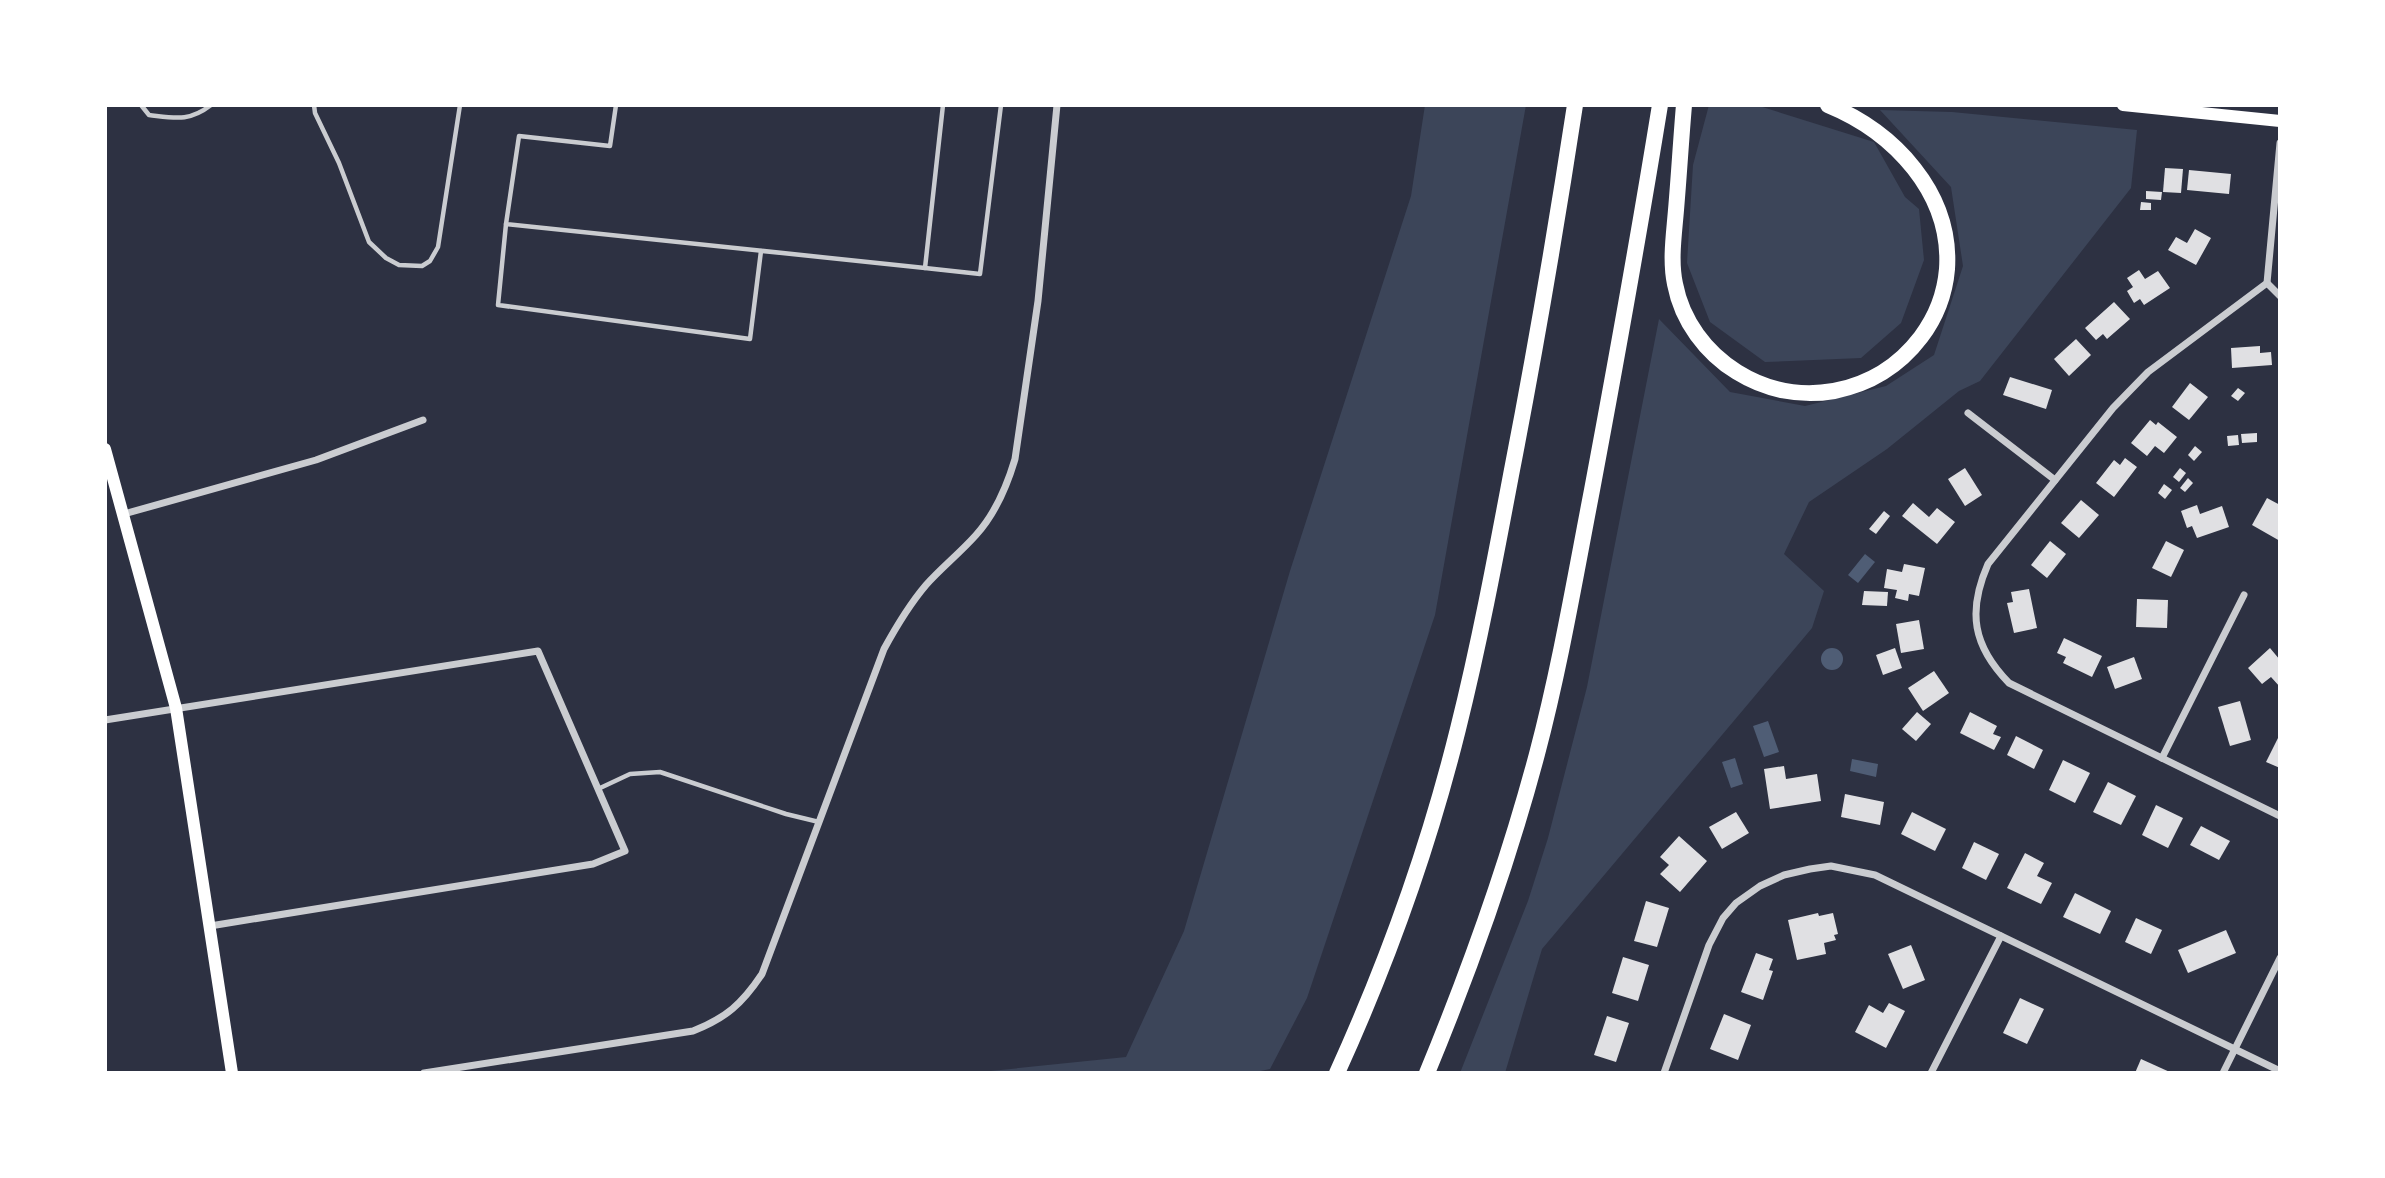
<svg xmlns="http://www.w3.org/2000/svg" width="2385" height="1178" font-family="Raleway,sans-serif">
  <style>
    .green { fill: #3c4559 }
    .water { fill: #4f5d75 }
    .building { fill: #e0e0e3 }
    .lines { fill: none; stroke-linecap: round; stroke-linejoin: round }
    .service { stroke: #caccd0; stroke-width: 4.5 }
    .minor { stroke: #caccd0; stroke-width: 7 }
    .secondary { stroke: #fff; stroke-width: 12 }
    .motorway { stroke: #fff; stroke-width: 16 }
  </style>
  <rect width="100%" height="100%" fill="#2d3142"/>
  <g class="green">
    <path d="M 1425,105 L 1526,105 L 1435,615 L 1307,998 L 1270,1069 L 1251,1073 L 971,1073 L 1126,1057 L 1184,931 L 1290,571 L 1411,196 Z"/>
    <path d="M 1709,105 L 1756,105 L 1874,142 L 1905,197 L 1919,209 L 1924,260 L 1901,323 L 1861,358 L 1765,362 L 1710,322 L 1687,263 L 1693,165 Z"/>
    <path d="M 1880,110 L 1952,112 L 2137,130 L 2131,188 L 1980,381 L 1959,391 L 1887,449 L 1809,502 L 1784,554 L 1824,591 L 1812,628 L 1542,949 L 1505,1073 L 1460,1073 L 1528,901 L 1548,838 L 1587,687 L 1659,319 L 1730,392 L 1805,406 L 1886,386 L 1934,355 L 1963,266 L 1951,187 Z"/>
  </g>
  <g class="water">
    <path d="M 1865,554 L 1875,562 L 1858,583 L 1848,575 Z"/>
    <circle cx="1832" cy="659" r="11"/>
    <path d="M 1768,721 L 1779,752 L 1764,757 L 1753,726 Z"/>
    <path d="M 1735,758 L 1743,784 L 1731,788 L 1722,762 Z"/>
    <path d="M 1852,759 L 1878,764 L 1876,777 L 1850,771 Z"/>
  </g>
  <g class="building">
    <path d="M 2165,168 L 2183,169 L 2181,193 L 2163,192 Z"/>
    <path d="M 2189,170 L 2231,174 L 2229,194 L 2187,190 Z"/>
    <path d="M 2146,191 L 2162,192 L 2161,200 L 2146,199 Z"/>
    <path d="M 2141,202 L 2151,203 L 2151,210 L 2140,210 Z"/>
    <path d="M 2195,229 L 2211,238 L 2196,265 L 2168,250 L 2176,237 L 2187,243 Z"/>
    <path d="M 2139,270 L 2145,279 L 2158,271 L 2170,288 L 2144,305 L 2140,299 L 2134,303 L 2127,291 L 2133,287 L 2127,278 Z"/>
    <path d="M 2114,302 L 2130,319 L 2107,339 L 2103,334 L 2096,340 L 2085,328 Z"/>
    <path d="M 2076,339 L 2091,355 L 2069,376 L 2054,359 Z"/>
    <path d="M 2260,346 L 2260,353 L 2271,352 L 2272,365 L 2232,368 L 2231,348 Z"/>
    <path d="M 2010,377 L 2052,390 L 2046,409 L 2003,395 Z"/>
    <path d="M 2190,383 L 2208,397 L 2189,420 L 2172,407 Z"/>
    <path d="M 2238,388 L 2245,393 L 2238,401 L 2231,396 Z"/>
    <path d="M 2150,420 L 2156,425 L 2158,422 L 2177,437 L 2164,453 L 2155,446 L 2147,456 L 2131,443 Z"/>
    <path d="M 2257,433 L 2257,442 L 2242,443 L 2241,434 Z"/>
    <path d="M 2238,435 L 2239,445 L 2228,446 L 2227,436 Z"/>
    <path d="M 2195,446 L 2202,452 L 2194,461 L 2188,455 Z"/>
    <path d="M 2125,458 L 2137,467 L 2114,497 L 2096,483 L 2114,460 L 2120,465 Z"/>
    <path d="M 1965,468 L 1982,495 L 1965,506 L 1948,479 Z"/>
    <path d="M 2180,468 L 2186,473 L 2179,482 L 2173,477 Z"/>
    <path d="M 2188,478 L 2193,483 L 2185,492 L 2180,488 Z"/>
    <path d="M 2164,484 L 2172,490 L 2165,499 L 2158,493 Z"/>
    <path d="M 2267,498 L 2280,505 L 2280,541 L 2252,525 Z"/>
    <path d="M 2081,500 L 2099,515 L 2079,538 L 2061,523 Z"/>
    <path d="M 1913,503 L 1929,517 L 1937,508 L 1955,522 L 1937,544 L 1902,516 Z"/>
    <path d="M 2197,505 L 2200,514 L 2222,506 L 2229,527 L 2197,538 L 2192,526 L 2187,528 L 2181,511 Z"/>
    <path d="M 1884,511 L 1890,516 L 1876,534 L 1869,529 Z"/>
    <path d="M 2050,541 L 2066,554 L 2047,578 L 2031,565 Z"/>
    <path d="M 2166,541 L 2184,550 L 2171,577 L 2152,568 Z"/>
    <path d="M 1904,564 L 1925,568 L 1919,596 L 1909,594 L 1908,601 L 1895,598 L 1897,590 L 1884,588 L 1887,569 L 1902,572 Z"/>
    <path d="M 2029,589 L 2037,628 L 2014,633 L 2007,603 L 2013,602 L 2011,592 Z"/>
    <path d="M 1864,591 L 1888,592 L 1887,606 L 1862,605 Z"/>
    <path d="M 2137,599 L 2168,600 L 2167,628 L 2136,627 Z"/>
    <path d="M 1919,620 L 1924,649 L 1901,653 L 1896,624 Z"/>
    <path d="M 2064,638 L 2102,656 L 2092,677 L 2063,663 L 2066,657 L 2057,653 Z"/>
    <path d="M 1895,648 L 1902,668 L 1883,675 L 1876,655 Z"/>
    <path d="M 2270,648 L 2280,660 L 2280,687 L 2271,677 L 2262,684 L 2248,668 Z"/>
    <path d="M 2134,657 L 2142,679 L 2115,689 L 2107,667 Z"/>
    <path d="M 1934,671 L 1949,693 L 1923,711 L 1908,688 Z"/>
    <path d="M 2240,701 L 2251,740 L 2230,746 L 2218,707 Z"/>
    <path d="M 1917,712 L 1931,724 L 1916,741 L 1902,729 Z"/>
    <path d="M 1970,712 L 1997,726 L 1993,734 L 2001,737 L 1994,750 L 1960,733 Z"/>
    <path d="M 2280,734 L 2280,768 L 2266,762 Z"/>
    <path d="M 2016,736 L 2043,750 L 2034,769 L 2007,755 Z"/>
    <path d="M 2063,760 L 2090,773 L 2075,803 L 2049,790 Z"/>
    <path d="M 1784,766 L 1786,779 L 1817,774 L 1821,801 L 1770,809 L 1764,769 Z"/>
    <path d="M 2108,782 L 2136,796 L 2121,825 L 2093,812 Z"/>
    <path d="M 1845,794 L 1884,802 L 1880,825 L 1841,817 Z"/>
    <path d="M 2156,805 L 2183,818 L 2168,848 L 2142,835 Z"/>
    <path d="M 1736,812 L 1749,833 L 1722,849 L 1709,827 Z"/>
    <path d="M 1912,812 L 1946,829 L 1935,851 L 1901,834 Z"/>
    <path d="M 2201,826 L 2230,841 L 2219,860 L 2190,845 Z"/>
    <path d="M 1679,836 L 1707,861 L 1680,892 L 1660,874 L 1669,865 L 1660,857 Z"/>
    <path d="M 1974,842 L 1999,854 L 1986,880 L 1962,868 Z"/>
    <path d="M 2025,853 L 2044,863 L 2037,876 L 2052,883 L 2041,904 L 2007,888 Z"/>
    <path d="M 2075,893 L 2111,911 L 2100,934 L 2063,917 Z"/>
    <path d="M 1646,901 L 1669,908 L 1657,947 L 1634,941 Z"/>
    <path d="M 1818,913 L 1819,916 L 1833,913 L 1838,934 L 1834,935 L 1836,940 L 1824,943 L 1826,954 L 1797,960 L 1788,920 Z"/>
    <path d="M 2136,918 L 2162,930 L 2151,954 L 2125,942 Z"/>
    <path d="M 2226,930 L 2236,953 L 2188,973 L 2178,950 Z"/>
    <path d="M 1911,945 L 1925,980 L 1903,989 L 1888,954 Z"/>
    <path d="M 1756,953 L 1773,959 L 1769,970 L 1773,971 L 1763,1000 L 1741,992 Z"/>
    <path d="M 1623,957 L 1649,965 L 1638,1001 L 1612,993 Z"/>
    <path d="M 2020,998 L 2044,1009 L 2027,1044 L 2003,1033 Z"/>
    <path d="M 1889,1003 L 1905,1011 L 1886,1048 L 1855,1032 L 1869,1005 L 1883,1013 Z"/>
    <path d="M 1724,1014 L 1751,1025 L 1738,1060 L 1710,1049 Z"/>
    <path d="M 1607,1016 L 1629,1023 L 1616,1062 L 1594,1055 Z"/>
    <path d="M 2141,1059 L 2172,1073 L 2135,1073 Z"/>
  </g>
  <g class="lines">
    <g class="service">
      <path d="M 141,105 L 149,115 C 175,118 189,122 211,105"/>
      <path d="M 314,105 L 315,113 L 339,163 L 369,242 L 386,258 L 399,265 L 422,266 L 430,261 L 438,247 L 460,105"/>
      <path d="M 616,105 L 610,146 L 519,136 L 506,224 L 925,268 L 943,105"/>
      <path d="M 506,224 L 498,305 L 750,339 L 761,251"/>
      <path d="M 925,268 L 980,274 L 1001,105"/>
      <path d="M 598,789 L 630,774 L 660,772 L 786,814 L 819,822"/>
    </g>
    <g class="minor">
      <path d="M 2280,143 L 2267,283 L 2148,372 L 2113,408 L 1988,564 C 1967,612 1973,646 2009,683 L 2280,816"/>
      <path d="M 2267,283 L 2280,296"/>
      <path d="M 1968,413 L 2055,480"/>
      <path d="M 124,514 L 316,460 L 423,420"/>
      <path d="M 105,720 L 538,651 L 625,851 L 593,864 L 210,926"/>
      <path d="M 2162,758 L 2244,595"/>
      <path d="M 424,1073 L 693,1031 C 726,1018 742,1004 762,974 L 884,649 C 896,627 909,605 926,585 C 941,568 960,553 976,535 C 995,514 1007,486 1015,459 L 1038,301 L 1057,105"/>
      <path d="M 1664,1073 L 1709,945 L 1723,918 L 1736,903 L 1760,886 L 1784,875 L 1810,869 L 1831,866 L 1875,875 L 2280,1071"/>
      <path d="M 1931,1073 L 2001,936"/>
      <path d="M 2223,1073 L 2280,958"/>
    </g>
    <g class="secondary">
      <path d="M 2123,105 L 2280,121"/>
      <path d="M 105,449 L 176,708 L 232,1073"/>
    </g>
    <g class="motorway">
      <path d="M 1684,105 C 1681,140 1679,175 1676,210 C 1674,235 1670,260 1675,284 C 1682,321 1706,353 1737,372 C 1766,390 1800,397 1834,391 C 1870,384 1899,366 1921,337 C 1936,317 1945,293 1947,269 C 1952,193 1894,132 1828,105"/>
      <path d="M 1337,1073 C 1387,963 1429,846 1458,729 C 1479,645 1495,560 1511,475 C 1535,352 1556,229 1575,105"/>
      <path d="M 1427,1073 C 1470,969 1508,863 1537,754 C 1560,667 1575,578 1592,490 C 1616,362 1639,234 1660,105"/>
    </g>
  </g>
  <rect width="2385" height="1178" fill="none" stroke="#ffffff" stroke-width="214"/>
</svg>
